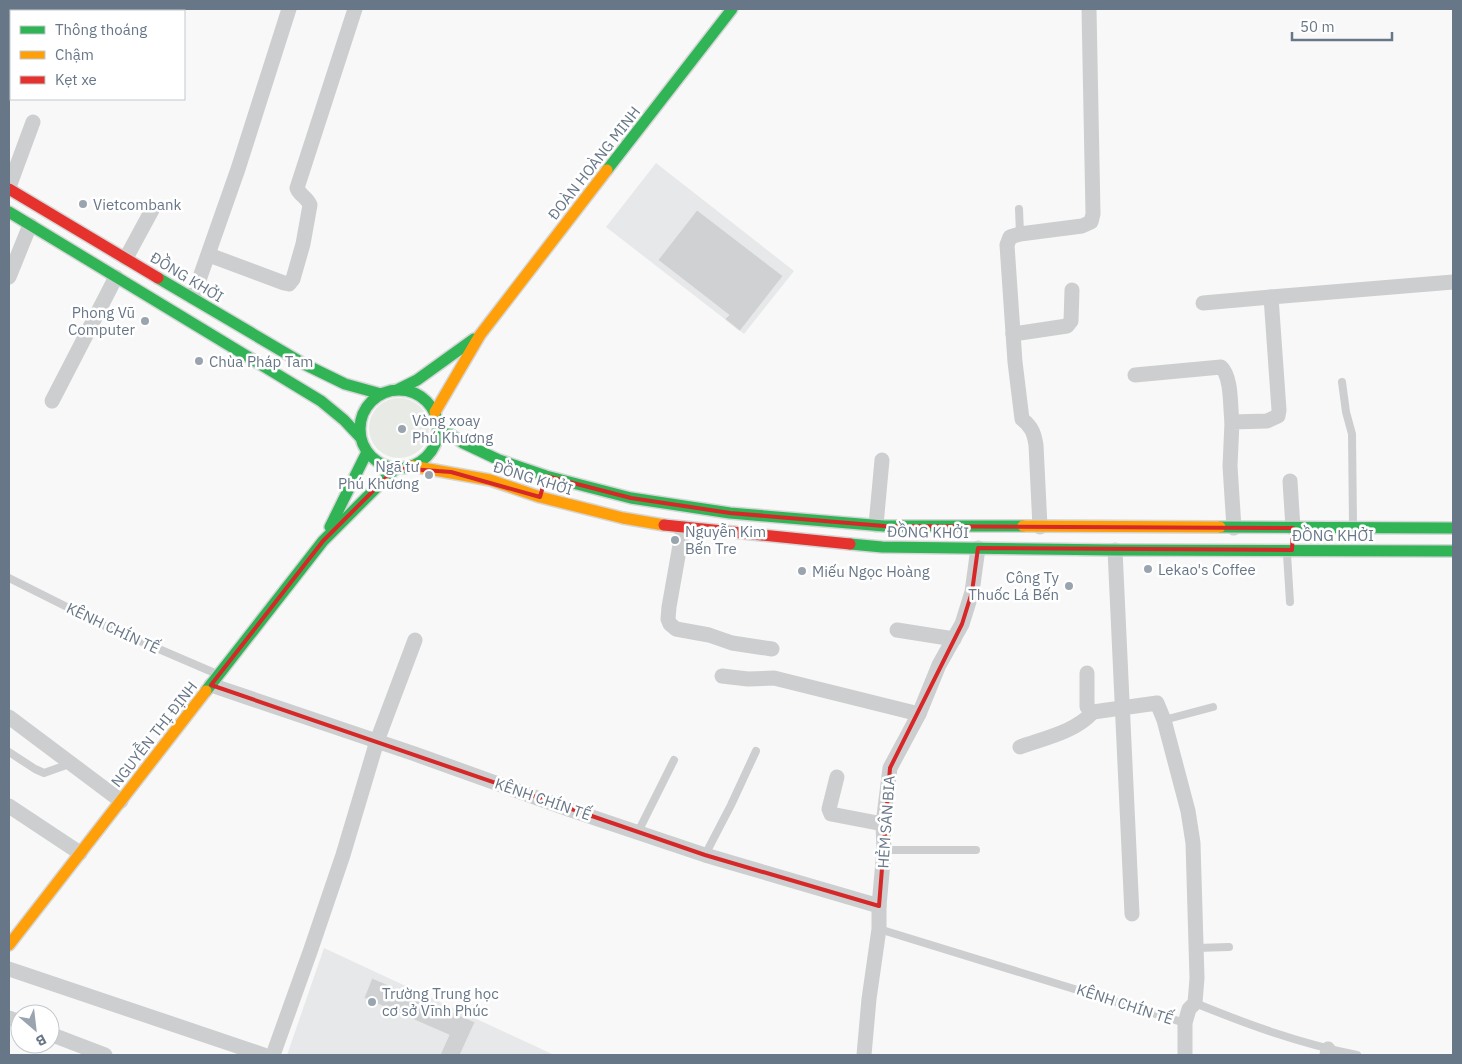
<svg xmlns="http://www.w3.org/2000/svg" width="1462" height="1064" font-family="'IBM Plex Sans',sans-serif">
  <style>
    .built { fill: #e7e8e9 }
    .green { fill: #e7eae5 }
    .building { fill: #cfd1d2; stroke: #e8e8e8 }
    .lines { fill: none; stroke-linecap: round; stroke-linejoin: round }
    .fast-casing { stroke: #d5d6d7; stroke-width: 14 }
    .slow-casing { stroke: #d5d6d7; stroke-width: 14 }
    .jam-casing { stroke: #d5d6d7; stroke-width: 14 }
    .lane { stroke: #cdcecf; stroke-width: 8 }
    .street { stroke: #cdcecf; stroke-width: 15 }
    .fast { stroke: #30b455; stroke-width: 11 }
    .slow { stroke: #ff9f0a; stroke-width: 11 }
    .jam { stroke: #e5322d; stroke-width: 11 }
    .marked { fill: none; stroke: #d62828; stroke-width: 4; stroke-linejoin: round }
    .poi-dot { fill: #9aa4af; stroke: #fff; stroke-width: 2 }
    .labels { text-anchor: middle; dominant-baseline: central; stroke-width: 5; stroke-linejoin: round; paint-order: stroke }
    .street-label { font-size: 15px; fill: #687788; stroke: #fff }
    .poi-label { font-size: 15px; fill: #687788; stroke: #fff; text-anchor: start }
  </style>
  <rect width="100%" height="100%" fill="#f8f8f8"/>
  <g class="built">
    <path d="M 656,163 L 794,271 L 744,334 L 606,227 Z"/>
    <path d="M 324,948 L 554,1055 L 287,1055 Z"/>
  </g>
  <circle class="green" cx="399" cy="428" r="30"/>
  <g class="building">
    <path d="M 697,210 L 783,276 L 740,331 L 725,319 L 729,315 L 658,260 Z"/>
    <path d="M 372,978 L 475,1022 L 460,1055 L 440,1055 L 449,1035 L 364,998 Z"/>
  </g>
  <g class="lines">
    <defs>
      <g id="fast">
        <path d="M 607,170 L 732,9"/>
        <path d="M 9,212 L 321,401 L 344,420 L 360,437"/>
        <path d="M 158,278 L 304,364 L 345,384 L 381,394"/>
        <path d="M 399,389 L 417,380 L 474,339"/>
        <circle cx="399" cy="429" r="39"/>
        <path d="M 439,427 L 463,443 L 499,460 L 546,476 L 631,498 L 730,513 L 884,526 L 1023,526"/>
        <path d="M 330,527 L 367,452"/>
        <path d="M 1220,527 L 1453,528"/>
        <path d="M 850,544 L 882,547 L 1115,550 L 1453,551"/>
        <path d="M 206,691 L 323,541 L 396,468"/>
      </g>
      <g id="slow">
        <path d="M 435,412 L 480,335 L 607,170"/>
        <path d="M 412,466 L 490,480 L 540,497 L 623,518 L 664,525"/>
        <path d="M 1023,526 L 1220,527"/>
        <path d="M 9,945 L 206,691"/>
      </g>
      <g id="jam">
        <path d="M 9,189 L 158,278"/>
        <path d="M 664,525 L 850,544"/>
      </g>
    </defs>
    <use href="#fast" class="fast-casing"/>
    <use href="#slow" class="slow-casing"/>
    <use href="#jam" class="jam-casing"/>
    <g class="lane">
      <path d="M 1019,209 L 1020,234"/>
      <path d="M 1342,382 L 1346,412 L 1352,434 L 1353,524"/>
      <path d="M 1287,554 L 1290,602"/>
      <path d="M 9,578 L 103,625 L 217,674"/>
      <path d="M 1164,720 L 1213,707"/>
      <path d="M 9,752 L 35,769 L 44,773 L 72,763"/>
      <path d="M 638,832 L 674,760"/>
      <path d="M 884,850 L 976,850"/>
      <path d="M 705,855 L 731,805 L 756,751"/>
      <path d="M 879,929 L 1185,1023"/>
      <path d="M 1197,948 L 1229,947"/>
      <path d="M 1195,1003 C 1249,1025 1298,1043 1357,1055"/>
    </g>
    <g class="street">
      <path d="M 9,26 L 11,18"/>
      <path d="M 9,187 L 33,122"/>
      <path d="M 209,255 L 284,283 L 289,284 L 293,279 L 303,244 L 310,205 C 307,197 300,196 297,188 L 355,9"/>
      <path d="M 126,258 L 152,210"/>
      <path d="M 9,277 L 30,225"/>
      <path d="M 193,297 L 238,169 L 289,9"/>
      <path d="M 1203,303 L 1271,297"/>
      <path d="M 1013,334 L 1067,326 L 1071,321 L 1072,290"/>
      <path d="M 1135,375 L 1221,367 C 1232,377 1230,407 1232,422"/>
      <path d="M 52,401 L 116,277"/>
      <path d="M 1290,481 L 1293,528"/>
      <path d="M 876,525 L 882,460"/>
      <path d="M 1040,527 L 1036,445 C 1034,433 1032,427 1022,419 L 1015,362 L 1007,245 L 1010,237 L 1020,234 L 1082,226 L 1091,222 L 1093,214 L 1089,9"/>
      <path d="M 683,528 L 669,607 L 668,619 L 670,624 L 676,629 L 709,635 L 732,643 L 772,649"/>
      <path d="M 1234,528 L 1230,466 L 1232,422 L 1267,421 L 1278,416 L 1279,410 L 1271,297 L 1453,282"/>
      <path d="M 1115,550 L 1132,914"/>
      <path d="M 897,630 L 954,639"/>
      <path d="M 1087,673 L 1087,707 L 1093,712 L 1157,703 L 1164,720 L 1188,811 L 1193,843 L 1197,978 L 1195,1003 L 1189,1009 L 1185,1023 L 1185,1055"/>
      <path d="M 722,676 L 748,679 L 774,678 L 919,714"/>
      <path d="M 211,685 L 415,754 L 568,809 L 705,855 L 879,906"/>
      <path d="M 9,717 L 121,801"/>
      <path d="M 1020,747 C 1045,738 1075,732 1093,712"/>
      <path d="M 837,777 L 829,809 L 831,814 L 883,824"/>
      <path d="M 9,806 L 80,853"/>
      <path d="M 9,969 L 264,1055"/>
      <path d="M 9,1018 L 20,1022"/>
      <path d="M 50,1034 L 105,1055"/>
      <path d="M 273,1055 L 311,949 L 343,855 L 377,741 L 415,640"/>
      <path d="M 864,1055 L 869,999 L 879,929 L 879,906 L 884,850 L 883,824 L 890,768 L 919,714 L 939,665 L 962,624 L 972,592 L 978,548"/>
      <path d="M 1327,1055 L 1328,1049"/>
    </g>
    <use href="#fast" class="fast"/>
    <use href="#slow" class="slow"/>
    <use href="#jam" class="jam"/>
  </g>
  <path class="marked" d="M 396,468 L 451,472 L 540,497 L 546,476 L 631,498 L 730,513 L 884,526 L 1293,528 L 1292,550 L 978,548 L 972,592 L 962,624 L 890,768 L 879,906 L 705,855 L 211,685 L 323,541 Z"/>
  <g class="poi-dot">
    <circle cx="83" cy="204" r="5"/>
    <circle cx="145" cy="321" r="5"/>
    <circle cx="199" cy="361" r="5"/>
    <circle cx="402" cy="429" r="5"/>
    <circle cx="429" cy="475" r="5"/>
    <circle cx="675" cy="540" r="5"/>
    <circle cx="1148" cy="569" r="5"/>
    <circle cx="802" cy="571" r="5"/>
    <circle cx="1069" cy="586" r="5"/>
    <circle cx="372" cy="1002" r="5"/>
  </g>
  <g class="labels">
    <g class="street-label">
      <text transform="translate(594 163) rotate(-52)">ĐOÀN HOÀNG MINH</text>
      <text transform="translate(187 277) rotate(31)">ĐỒNG KHỞI</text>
      <text transform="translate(533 478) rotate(17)">ĐỒNG KHỞI</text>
      <text transform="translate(928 532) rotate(1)">ĐỒNG KHỞI</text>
      <text x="1333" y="535">ĐỒNG KHỞI</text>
      <text transform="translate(113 628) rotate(25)">KÊNH CHÍN TẾ</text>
      <text transform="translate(154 734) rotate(-52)">NGUYỄN THỊ ĐỊNH</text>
      <text transform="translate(543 799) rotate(19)">KÊNH CHÍN TẾ</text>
      <text transform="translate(886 822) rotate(-86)">HẺM SÂN BIA</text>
      <text transform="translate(1125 1004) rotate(18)">KÊNH CHÍN TẾ</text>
    </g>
    <g class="poi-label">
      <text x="93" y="204">Vietcombank</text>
      <text x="135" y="312" text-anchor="end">Phong Vũ<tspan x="135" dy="17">Computer</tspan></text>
      <text x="209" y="361">Chùa Pháp Tam</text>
      <text x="412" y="420">Vòng xoay<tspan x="412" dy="17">Phú Khương</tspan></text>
      <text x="419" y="466" text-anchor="end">Ngã tư<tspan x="419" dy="17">Phú Khương</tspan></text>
      <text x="685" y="531">Nguyễn Kim<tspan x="685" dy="17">Bến Tre</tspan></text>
      <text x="1158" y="569">Lekao's Coffee</text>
      <text x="812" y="571">Miếu Ngọc Hoàng</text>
      <text x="1059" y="577" text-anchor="end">Công Ty<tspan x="1059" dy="17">Thuốc Lá Bến</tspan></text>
      <text x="382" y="993">Trường Trung học<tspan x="382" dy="17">cơ sở Vĩnh Phúc</tspan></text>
    </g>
  </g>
  <rect width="1462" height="1064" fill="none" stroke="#687788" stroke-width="20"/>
  <rect x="10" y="10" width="175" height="90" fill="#ffffff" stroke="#c3c9cf"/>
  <rect x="20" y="26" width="25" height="8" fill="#30b455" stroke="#c3c9cf"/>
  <text x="55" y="35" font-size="15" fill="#687788">Thông thoáng</text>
  <rect x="20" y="51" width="25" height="8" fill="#ff9f0a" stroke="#c3c9cf"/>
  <text x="55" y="60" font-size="15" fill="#687788">Chậm</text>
  <rect x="20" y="76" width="25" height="8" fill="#e5322d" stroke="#c3c9cf"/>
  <text x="55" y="85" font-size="15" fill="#687788">Kẹt xe</text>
  <g transform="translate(35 1029) rotate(152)"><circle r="24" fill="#ffffff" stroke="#c3c9cf"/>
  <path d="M0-4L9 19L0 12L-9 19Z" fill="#9aa4af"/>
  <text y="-8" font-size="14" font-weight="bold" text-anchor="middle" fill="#687788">B</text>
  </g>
  <path d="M1292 32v8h100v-8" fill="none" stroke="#687788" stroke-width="2.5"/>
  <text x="1300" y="32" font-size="15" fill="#687788" stroke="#ffffff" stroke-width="4" paint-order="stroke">50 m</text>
</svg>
